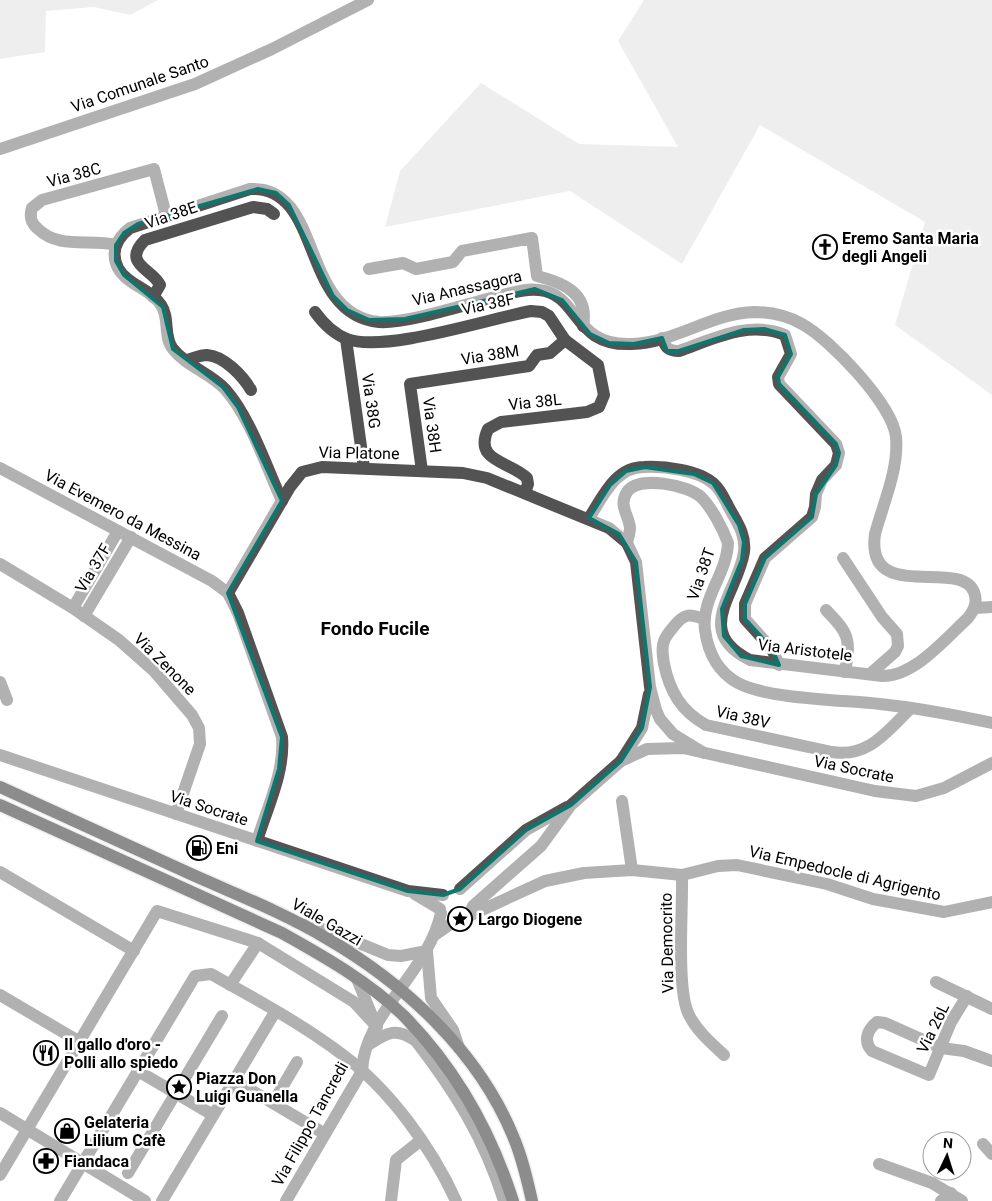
<svg xmlns="http://www.w3.org/2000/svg" width="992" height="1201" font-family="Roboto,sans-serif">
  <style>
    .grass { fill: #dadada }
    .lines { fill: none; stroke-linecap: round; stroke-linejoin: round }
    .major-casing { stroke: #dbdbdb; stroke-width: 15 }
    .minor { stroke: #535353; stroke-width: 12 }
    .major { stroke: #000; stroke-width: 12 }
    .marked { fill: none; stroke: #0f766e; stroke-width: 4; stroke-linejoin: round }
    .labels { text-anchor: middle; dominant-baseline: central; stroke-width: 5; stroke-linejoin: round; paint-order: stroke }
    .street-label { font-size: 16px; fill: #000; stroke: #fff }
    .poi-label { font-size: 16px; font-weight: bold; fill: #000; stroke: #fff; text-anchor: start }
    .quarter-label { font-size: 19px; font-weight: bold; fill: #000; stroke: #fff }
  </style>
  <rect width="100%" height="100%" fill="#fff"/>
  <g class="grass">
    <path d="M 0,0 L 158,0 L 130,15 L 94,7 L 46,11 L 45,52 L 0,59 Z"/>
    <path d="M 644,0 L 992,0 L 992,395 L 895,325 L 925,222 L 760,125 L 682,264 L 570,191 L 385,227 L 400,171 L 481,83 L 579,144 L 678,147 L 618,41 Z"/>
  </g>
  <g class="lines">
    <defs>
      <g id="major">
        <path d="M 0,787 C 64,816 129,846 193,875 C 238,895 284,913 326,938 C 404,983 478,1051 513,1136 C 522,1157 527,1179 532,1201"/>
        <path d="M 0,805 L 282,933 C 325,957 369,982 404,1016 C 455,1068 491,1132 513,1201"/>
      </g>
    </defs>
    <use href="#major" class="major-casing"/>
    <g class="minor">
      <path d="M 0,149 L 195,84 L 272,49 L 368,0"/>
      <path d="M 116,245 C 89,238 60,250 38,229 C 31,223 29,217 32,208 L 42,200 L 154,169 L 166,215"/>
      <path d="M 369,269 L 403,263 L 416,269 L 453,262 L 462,251 L 532,238 L 537,276 C 565,283 589,294 583,326"/>
      <path d="M 153,297 L 160,285 C 153,269 121,264 145,240 L 253,207 L 267,209 L 274,214"/>
      <path d="M 315,312 C 323,323 334,334 347,339 C 385,353 488,319 531,311 L 542,312 L 549,316 L 565,340 L 598,365 L 604,395 L 599,407 L 587,412 L 501,422 L 488,429 C 473,462 510,461 527,478 L 528,484 L 525,493"/>
      <path d="M 662,338 C 666,348 668,351 679,351 C 713,339 749,320 785,335 L 791,354 L 778,377 L 779,384 L 836,444 L 839,453 L 836,465 L 822,480 L 816,494 L 815,507 L 812,517 L 765,558 L 745,604 L 745,619 L 772,649 L 779,665"/>
      <path d="M 346,339 L 364,468"/>
      <path d="M 187,360 C 194,358 200,355 207,355 C 224,356 243,376 251,390"/>
      <path d="M 0,468 L 212,581 L 228,593 L 238,613 L 282,737 C 285,772 267,808 257,841"/>
      <path d="M 422,471 L 410,384 L 529,366 L 537,355 L 550,353 L 565,340"/>
      <path d="M 282,501 C 266,466 250,417 225,389 C 210,373 186,366 173,349 C 163,337 170,318 161,305 C 151,289 127,285 118,268 C 110,252 117,238 130,228 L 250,189 C 324,185 299,314 379,322 C 407,324 469,303 499,296 C 512,293 525,288 539,290 C 580,294 572,347 632,344 C 674,343 712,313 754,312 C 771,312 788,316 802,324 C 830,339 893,405 896,437 C 899,469 883,504 875,534 C 865,605 960,557 974,592 C 978,602 974,610 968,618 C 946,638 914,677 882,676 L 750,660 C 692,631 738,593 744,552 C 746,537 739,525 732,513 C 726,503 722,491 714,484 C 699,470 664,466 644,467 C 615,467 603,497 589,518"/>
      <path d="M 627,543 C 628,538 630,533 630,528 C 629,515 618,506 627,492 C 638,475 688,485 701,497 C 712,508 723,529 728,543 C 727,574 701,598 705,630 C 708,652 718,672 738,683 C 767,699 844,700 880,704 C 917,708 955,715 992,723"/>
      <path d="M 843,558 L 882,617 L 897,634 L 898,646 L 895,652 L 870,674"/>
      <path d="M 0,564 L 73,608 L 119,640 L 154,671 L 192,715 L 199,728 L 200,744 L 176,814"/>
      <path d="M 228,593 L 290,487 L 302,472 L 322,467 L 463,473 L 487,478 L 609,528 L 627,543 L 636,562 L 650,687 L 656,710 L 660,719 L 673,734 L 704,753"/>
      <path d="M 73,608 L 118,531"/>
      <path d="M 975,608 L 992,607"/>
      <path d="M 826,610 C 849,634 851,638 845,672"/>
      <path d="M 84,616 L 131,537"/>
      <path d="M 704,619 C 690,614 685,613 675,625 C 671,630 666,635 664,641 C 661,648 663,657 664,664 C 670,692 681,711 706,725 L 832,752 C 869,758 887,731 911,708"/>
      <path d="M 0,682 L 7,700"/>
      <path d="M 0,755 L 408,891 L 443,895"/>
      <path d="M 621,761 L 647,749 L 683,748 L 875,791 L 916,796 L 944,788 L 992,763"/>
      <path d="M 622,801 L 632,870"/>
      <path d="M 0,872 L 134,951"/>
      <path d="M 682,875 C 683,907 676,990 689,1015 C 697,1031 711,1043 724,1055"/>
      <path d="M 460,889 L 526,830 L 567,807"/>
      <path d="M 415,894 L 440,909"/>
      <path d="M 469,916 L 473,906 L 541,846 L 571,805 L 621,761 L 642,728 L 649,694"/>
      <path d="M 307,924 L 332,932 L 388,955 L 401,956 L 427,951"/>
      <path d="M 436,934 L 449,925 L 545,881 L 584,873 L 632,870 L 682,875 L 718,866 L 737,865 L 827,884 L 873,899 L 944,912 L 992,902"/>
      <path d="M 427,951 L 431,998 L 453,1030 L 459,1048"/>
      <path d="M 357,979 L 373,1018"/>
      <path d="M 936,982 L 992,1009"/>
      <path d="M 230,985 L 258,943"/>
      <path d="M 0,995 L 80,1042"/>
      <path d="M 967,996 L 951,1022 L 929,1075 L 872,1051 C 863,1041 867,1030 877,1022 L 885,1023 L 941,1048 L 964,1051 L 992,1061"/>
      <path d="M 368,1045 C 388,1032 396,1027 416,1041 C 456,1093 484,1138 504,1201"/>
      <path d="M 138,1071 L 213,1115"/>
      <path d="M 234,1080 L 325,1134"/>
      <path d="M 273,1103 L 297,1062"/>
      <path d="M 0,1113 L 145,1201"/>
      <path d="M 983,1144 L 992,1154"/>
      <path d="M 879,1164 L 932,1183 L 962,1201"/>
      <path d="M 128,1173 L 222,1016"/>
      <path d="M 0,1175 L 157,911 L 258,943 L 354,1002 L 377,1027"/>
      <path d="M 60,1201 L 195,976 L 211,974 C 256,999 302,1024 343,1055 C 390,1090 432,1148 456,1201"/>
      <path d="M 162,1201 L 275,1012"/>
      <path d="M 286,1201 L 362,1071 C 364,1014 429,971 441,913"/>
      <path d="M 391,1201 L 396,1160 L 420,1141"/>
      <path d="M 941,1201 L 951,1193"/>
    </g>
    <use href="#major" class="major"/>
  </g>
  <path d="M0 0H992V1201H0ZM 258,189 L 276,193 L 289,205 L 333,296 L 347,310 L 369,320 L 405,319 L 535,289 L 562,300 L 590,334 L 609,343 L 634,344 L 662,338 L 667,351 L 679,351 L 744,330 L 764,329 L 785,335 L 791,354 L 778,377 L 779,384 L 836,444 L 839,453 L 836,465 L 816,494 L 812,517 L 765,558 L 745,604 L 745,619 L 772,649 L 779,665 L 741,656 L 724,636 L 722,609 L 742,560 L 744,542 L 739,525 L 713,483 L 694,474 L 645,467 L 626,471 L 610,485 L 589,518 L 619,534 L 636,562 L 650,687 L 642,728 L 621,761 L 571,805 L 526,830 L 460,889 L 443,895 L 408,891 L 257,841 L 279,769 L 282,737 L 228,593 L 282,501 L 238,407 L 223,387 L 173,349 L 163,307 L 124,275 L 116,261 L 116,245 L 124,233 L 138,224 Z" fill="#fff" fill-opacity=".55" fill-rule="evenodd"/>
  <path class="marked" d="M 258,189 L 276,193 L 289,205 L 333,296 L 347,310 L 369,320 L 405,319 L 535,289 L 562,300 L 590,334 L 609,343 L 634,344 L 662,338 L 667,351 L 679,351 L 744,330 L 764,329 L 785,335 L 791,354 L 778,377 L 779,384 L 836,444 L 839,453 L 836,465 L 816,494 L 812,517 L 765,558 L 745,604 L 745,619 L 772,649 L 779,665 L 741,656 L 724,636 L 722,609 L 742,560 L 744,542 L 739,525 L 713,483 L 694,474 L 645,467 L 626,471 L 610,485 L 589,518 L 619,534 L 636,562 L 650,687 L 642,728 L 621,761 L 571,805 L 526,830 L 460,889 L 443,895 L 408,891 L 257,841 L 279,769 L 282,737 L 228,593 L 282,501 L 238,407 L 223,387 L 173,349 L 163,307 L 124,275 L 116,261 L 116,245 L 124,233 L 138,224 Z"/>
  <defs>
    <symbol id="church-ring" viewBox="-11 -11 22 22"><circle r="9.5" fill="#fff" stroke="#000" stroke-width="1.5"/><path d="M-1.2-6h2.4v3.5h3.3v2.4h-3.3V6h-2.4V-.1h-3.3v-2.4h3.3Z" fill="#000"/></symbol>
    <symbol id="fuel-ring" viewBox="-11 -11 22 22"><circle r="9.5" fill="#fff" stroke="#000" stroke-width="1.5"/><path d="M-5.5-6h7V0h2V4h1.3V-2.5L3-4.5l.8-.8L6-3V5H2.5V1h-1V6h-7ZM-4.2-4.7v3.2H.2V-4.7Z" fill="#000"/></symbol>
    <symbol id="sight-ring" viewBox="-11 -11 22 22"><circle r="9.5" fill="#fff" stroke="#000" stroke-width="1.5"/><path d="M0-6L1.8-2.2L6-1.7L2.9 1.2L3.7 5.4L0 3.3L-3.7 5.4L-2.9 1.2L-6-1.7L-1.8-2.2Z" fill="#000"/></symbol>
    <symbol id="restaurant-ring" viewBox="-11 -11 22 22"><circle r="9.5" fill="#fff" stroke="#000" stroke-width="1.5"/><path d="M-5-6h1v4h1v-4h1v4h1v-4h1v5L-1.5 .5V6h-2V.5L-5-1ZM5-6V6H3V1.5H1.5Q1.5-4 5-6Z" fill="#000"/></symbol>
    <symbol id="shop-ring" viewBox="-11 -11 22 22"><circle r="9.5" fill="#fff" stroke="#000" stroke-width="1.5"/><path d="M-5-2.5h2.3a2.7 3.5 0 0 1 5.4 0H5L5.5 6h-11ZM-1.5-2.5h3a1.5 2.3 0 0 0-3 0Z" fill="#000"/></symbol>
    <symbol id="pharmacy-ring" viewBox="-11 -11 22 22"><circle r="9.5" fill="#fff" stroke="#000" stroke-width="1.5"/><path d="M-2-6h4v4h4v4h-4v4h-4v-4h-4v-4h4Z" fill="#000"/></symbol>
  </defs>
  <g fill-rule="evenodd">
    <use href="#church-ring" x="811" y="233" width="28" height="28"/>
    <use href="#fuel-ring" x="185" y="834" width="28" height="28"/>
    <use href="#sight-ring" x="446" y="905" width="28" height="28"/>
    <use href="#restaurant-ring" x="32" y="1039" width="28" height="28"/>
    <use href="#sight-ring" x="165" y="1073" width="28" height="28"/>
    <use href="#shop-ring" x="53" y="1117" width="28" height="28"/>
    <use href="#pharmacy-ring" x="32" y="1147" width="28" height="28"/>
  </g>
  <g class="labels">
    <g class="street-label">
      <text transform="translate(140 84) rotate(-19)">Via Comunale Santo</text>
      <text transform="translate(74 175) rotate(-15)">Via 38C</text>
      <text transform="translate(171 215) rotate(-19)">Via 38E</text>
      <text transform="translate(467 288) rotate(-13)">Via Anassagora</text>
      <text transform="translate(488 304) rotate(-12)">Via 38F</text>
      <text transform="translate(490 355) rotate(-9)">Via 38M</text>
      <text transform="translate(371 401) rotate(82)">Via 38G</text>
      <text transform="translate(535 402) rotate(-6)">Via 38L</text>
      <text transform="translate(432 425) rotate(82)">Via 38H</text>
      <text transform="translate(359 453) rotate(1)">Via Platone</text>
      <text transform="translate(123 515) rotate(28)">Via Evemero da Messina</text>
      <text transform="translate(93 568) rotate(-59)">Via 37F</text>
      <text transform="translate(701 574) rotate(-71)">Via 38T</text>
      <text transform="translate(805 650) rotate(7)">Via Aristotele</text>
      <text transform="translate(165 664) rotate(45)">Via Zenone</text>
      <text transform="translate(743 717) rotate(13)">Via 38V</text>
      <text transform="translate(854 769) rotate(12)">Via Socrate</text>
      <text transform="translate(209 808) rotate(18)">Via Socrate</text>
      <text transform="translate(845 873) rotate(13)">Via Empedocle di Agrigento</text>
      <text transform="translate(327 922) rotate(30)">Viale Gazzi</text>
      <text transform="translate(667 943) rotate(-91)">Via Democrito</text>
      <text transform="translate(933 1028) rotate(-64)">Via 26L</text>
      <text transform="translate(310 1124) rotate(-61)">Via Filippo Tancredi</text>
    </g>
    <g class="poi-label">
      <text x="842" y="238">Eremo Santa Maria<tspan x="842" dy="18">degli Angeli</tspan></text>
      <text x="216" y="848">Eni</text>
      <text x="478" y="919">Largo Diogene</text>
      <text x="64" y="1044">Il gallo d'oro -<tspan x="64" dy="18">Polli allo spiedo</tspan></text>
      <text x="196" y="1078">Piazza Don<tspan x="196" dy="18">Luigi Guanella</tspan></text>
      <text x="84" y="1122">Gelateria<tspan x="84" dy="18">Lilium Cafè</tspan></text>
      <text x="64" y="1161">Fiandaca</text>
    </g>
    <g class="quarter-label">
      <text x="375" y="628">Fondo Fucile</text>
    </g>
  </g>
  <g transform="translate(947 1156) rotate(4)"><circle r="24" fill="#ffffff" stroke="#999999"/>
  <path d="M0-4L9 19L0 12L-9 19Z" fill="#000000"/>
  <text y="-8" font-size="14" font-weight="bold" text-anchor="middle" fill="#000000">N</text>
  </g>
</svg>
